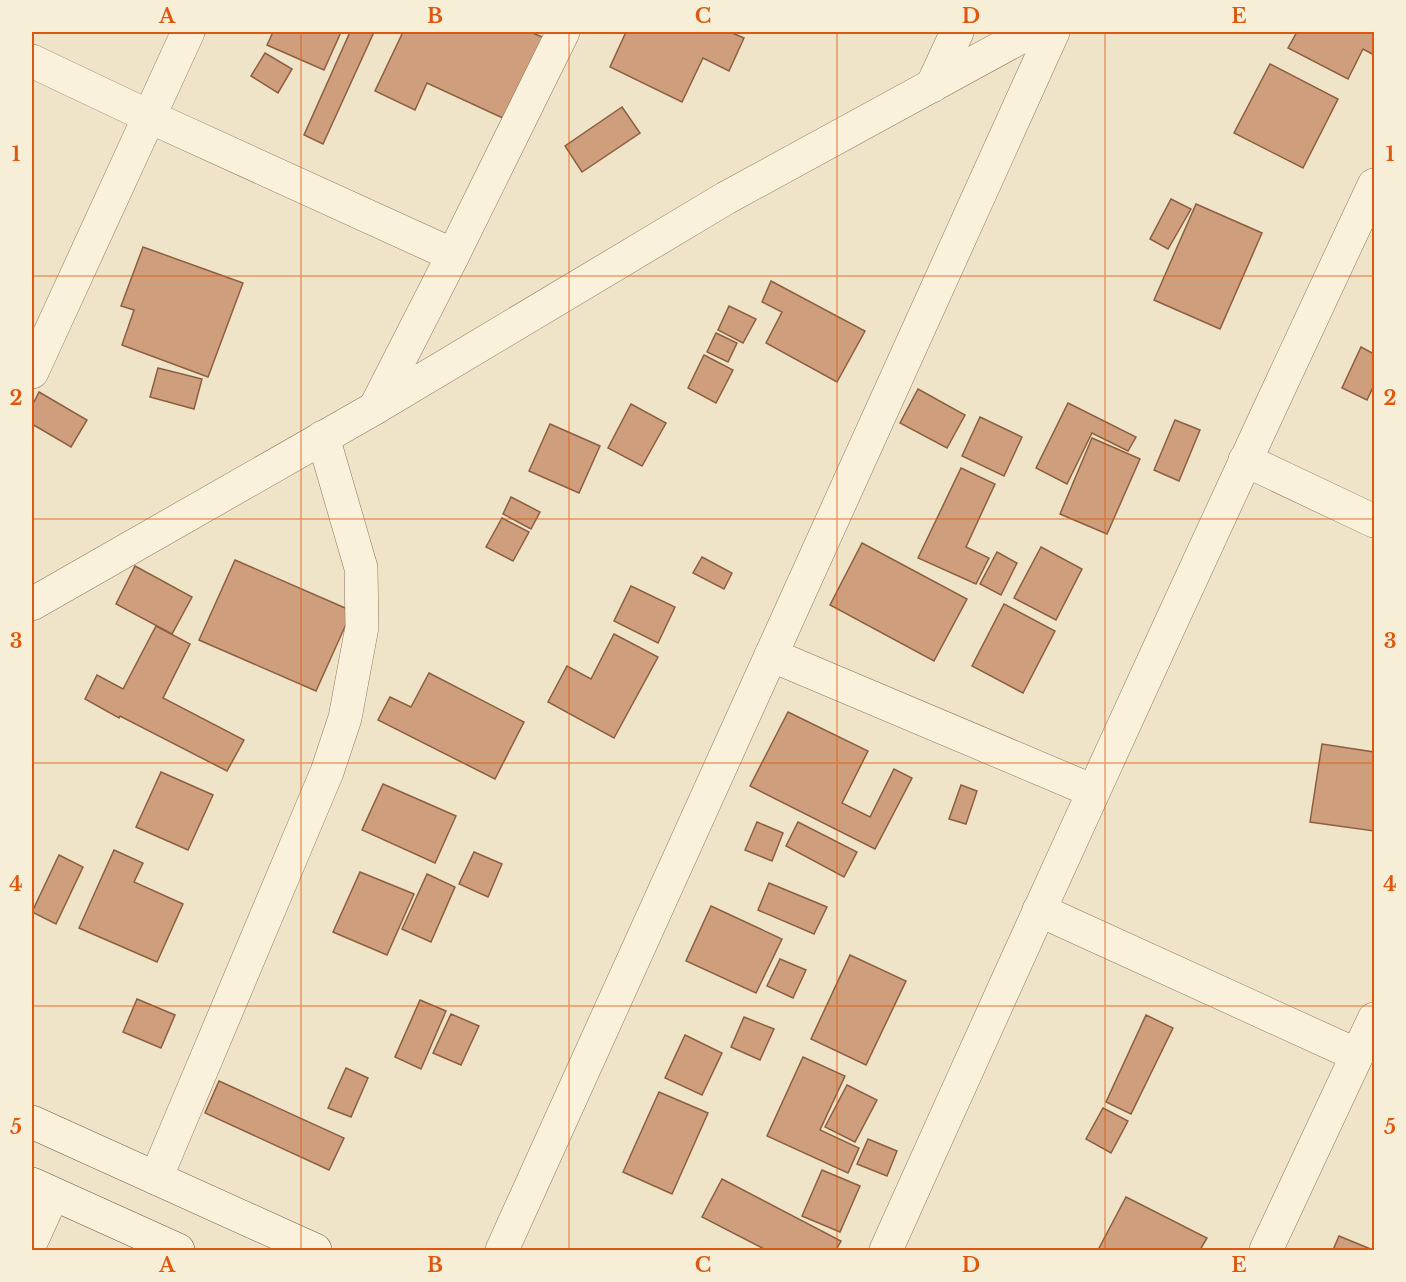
<svg xmlns="http://www.w3.org/2000/svg" width="1406" height="1282" font-family="'Libre Baskerville',serif">
  <style>
    .building { fill: #cf9f7d; stroke: #8d5f41; stroke-width: 1.5 }
    .lines { fill: none; stroke-linecap: round; stroke-linejoin: round }
    .street-casing { stroke: #8d765c; stroke-width: 34 }
    .secondary-casing { stroke: #6f573f; stroke-width: 34 }
    .street { stroke: #faf1dc; stroke-width: 33 }
    .secondary { stroke: #faf1dc; stroke-width: 33 }
    .grid { fill: none; stroke: #df570d; stroke-width: 1.5; stroke-opacity: 0.55 }
    .neatline { fill: none; stroke: #df570d; stroke-width: 2 }
    .grid-label { font-size: 20px; text-anchor: middle; font-weight: bold; fill: #df570d }
  </style>
  <rect width="100%" height="100%" fill="#f0e4c8"/>
  <g class="building">
    <path d="M 273,32 L 341,32 L 324,70 L 267,45 Z"/>
    <path d="M 350,32 L 374,32 L 323,144 L 304,135 Z"/>
    <path d="M 403,32 L 530,32 L 545,38 L 507,120 L 427,83 L 415,110 L 375,91 Z"/>
    <path d="M 626,32 L 730,32 L 744,38 L 729,71 L 703,58 L 682,102 L 610,67 Z"/>
    <path d="M 1297,32 L 1374,32 L 1374,55 L 1363,49 L 1348,79 L 1288,48 Z"/>
    <path d="M 265,53 L 292,69 L 278,93 L 251,76 Z"/>
    <path d="M 1270,64 L 1338,99 L 1303,168 L 1234,133 Z"/>
    <path d="M 622,107 L 640,133 L 582,172 L 565,146 Z"/>
    <path d="M 1171,199 L 1191,209 L 1168,249 L 1150,239 Z"/>
    <path d="M 1196,204 L 1262,233 L 1220,329 L 1154,300 Z"/>
    <path d="M 143,247 L 243,283 L 208,377 L 122,345 L 134,310 L 121,306 Z"/>
    <path d="M 771,281 L 865,331 L 837,382 L 766,343 L 782,312 L 762,302 Z"/>
    <path d="M 729,306 L 756,319 L 743,343 L 718,330 Z"/>
    <path d="M 716,333 L 737,343 L 728,362 L 707,352 Z"/>
    <path d="M 1361,347 L 1374,354 L 1374,385 L 1367,400 L 1342,388 Z"/>
    <path d="M 704,355 L 733,370 L 716,403 L 688,388 Z"/>
    <path d="M 158,368 L 202,379 L 194,409 L 150,397 Z"/>
    <path d="M 918,389 L 965,415 L 947,448 L 900,423 Z"/>
    <path d="M 39,392 L 87,420 L 71,447 L 32,424 L 32,406 Z"/>
    <path d="M 1068,403 L 1136,437 L 1128,451 L 1092,433 L 1067,484 L 1036,468 Z"/>
    <path d="M 631,404 L 666,423 L 642,466 L 608,448 Z"/>
    <path d="M 980,417 L 1022,437 L 1004,476 L 962,456 Z"/>
    <path d="M 1175,420 L 1200,430 L 1179,481 L 1154,470 Z"/>
    <path d="M 550,424 L 600,446 L 579,493 L 529,471 Z"/>
    <path d="M 1092,438 L 1140,459 L 1107,534 L 1060,514 Z"/>
    <path d="M 961,468 L 995,484 L 966,547 L 989,558 L 976,584 L 918,558 Z"/>
    <path d="M 511,497 L 540,512 L 531,529 L 503,514 Z"/>
    <path d="M 502,518 L 529,532 L 513,561 L 486,547 Z"/>
    <path d="M 862,543 L 967,599 L 934,661 L 830,605 Z"/>
    <path d="M 1041,547 L 1082,569 L 1056,620 L 1014,598 Z"/>
    <path d="M 997,552 L 1017,563 L 1001,595 L 980,584 Z"/>
    <path d="M 702,557 L 732,573 L 724,589 L 693,573 Z"/>
    <path d="M 235,560 L 352,611 L 316,691 L 199,640 Z"/>
    <path d="M 135,566 L 192,597 L 172,634 L 116,604 Z"/>
    <path d="M 631,586 L 675,607 L 658,643 L 614,621 Z"/>
    <path d="M 1004,604 L 1055,631 L 1023,693 L 972,666 Z"/>
    <path d="M 156,626 L 190,644 L 163,698 L 244,740 L 227,771 L 120,716 L 119,718 L 85,699 L 97,675 L 123,689 Z"/>
    <path d="M 614,634 L 658,657 L 614,738 L 548,702 L 567,666 L 591,679 Z"/>
    <path d="M 429,673 L 524,722 L 495,779 L 378,720 L 390,697 L 411,707 Z"/>
    <path d="M 788,712 L 868,751 L 842,803 L 870,817 L 894,769 L 912,778 L 875,849 L 750,786 Z"/>
    <path d="M 1322,744 L 1374,752 L 1374,831 L 1310,822 Z"/>
    <path d="M 161,772 L 213,795 L 188,850 L 136,827 Z"/>
    <path d="M 383,784 L 456,816 L 435,863 L 362,830 Z"/>
    <path d="M 961,785 L 977,791 L 966,824 L 949,819 Z"/>
    <path d="M 757,822 L 783,833 L 772,861 L 745,850 Z"/>
    <path d="M 798,822 L 857,852 L 844,877 L 786,846 Z"/>
    <path d="M 114,850 L 143,863 L 134,882 L 183,904 L 157,962 L 79,928 Z"/>
    <path d="M 474,852 L 502,864 L 488,897 L 459,884 Z"/>
    <path d="M 59,855 L 83,867 L 56,924 L 32,912 Z"/>
    <path d="M 360,872 L 414,894 L 387,955 L 333,932 Z"/>
    <path d="M 427,874 L 455,887 L 431,942 L 402,929 Z"/>
    <path d="M 769,883 L 827,907 L 814,934 L 758,910 Z"/>
    <path d="M 711,906 L 782,939 L 756,993 L 686,961 Z"/>
    <path d="M 850,955 L 906,981 L 866,1065 L 811,1039 Z"/>
    <path d="M 780,959 L 806,970 L 793,998 L 767,986 Z"/>
    <path d="M 137,999 L 175,1015 L 161,1048 L 123,1032 Z"/>
    <path d="M 420,1000 L 446,1011 L 421,1069 L 395,1057 Z"/>
    <path d="M 451,1014 L 479,1026 L 461,1065 L 433,1053 Z"/>
    <path d="M 1146,1015 L 1173,1028 L 1131,1114 L 1106,1102 Z"/>
    <path d="M 744,1017 L 774,1029 L 760,1060 L 731,1047 Z"/>
    <path d="M 685,1035 L 722,1053 L 702,1095 L 665,1078 Z"/>
    <path d="M 803,1057 L 845,1076 L 820,1130 L 859,1148 L 848,1173 L 767,1136 Z"/>
    <path d="M 346,1068 L 368,1078 L 351,1117 L 328,1108 Z"/>
    <path d="M 219,1081 L 344,1138 L 329,1170 L 205,1113 Z"/>
    <path d="M 847,1085 L 877,1100 L 855,1142 L 825,1127 Z"/>
    <path d="M 659,1092 L 708,1113 L 672,1194 L 623,1172 Z"/>
    <path d="M 1103,1108 L 1128,1121 L 1111,1153 L 1086,1139 Z"/>
    <path d="M 868,1139 L 897,1151 L 887,1176 L 857,1164 Z"/>
    <path d="M 822,1170 L 860,1186 L 840,1232 L 802,1216 Z"/>
    <path d="M 722,1179 L 841,1241 L 836,1250 L 766,1250 L 702,1217 Z"/>
    <path d="M 1126,1197 L 1207,1238 L 1200,1250 L 1098,1250 Z"/>
    <path d="M 1339,1236 L 1373,1250 L 1333,1250 Z"/>
  </g>
  <g class="lines">
    <defs>
      <g id="street">
        <path d="M 32,61 L 148,116 L 453,255 L 375,408"/>
        <path d="M 932,86 L 957,32"/>
        <path d="M 453,255 L 563,32"/>
        <path d="M 32,372 L 188,32"/>
        <path d="M 1245,460 L 1374,521"/>
        <path d="M 32,604 L 375,408 L 726,198 L 1030,32"/>
        <path d="M 771,655 L 1093,791"/>
        <path d="M 1039,910 L 1357,1055"/>
        <path d="M 156,1178 L 327,772 L 345,718 L 362,627 L 361,568 L 323,437"/>
        <path d="M 32,1240 L 53,1194"/>
        <path d="M 502,1250 L 1053,32"/>
        <path d="M 886,1250 C 1046,894 1208,539 1374,185"/>
        <path d="M 1266,1250 L 1374,1019"/>
      </g>
      <g id="secondary">
        <path d="M 32,1122 L 315,1250"/>
        <path d="M 32,1184 L 178,1250"/>
      </g>
    </defs>
    <use href="#street" class="street-casing"/>
    <use href="#secondary" class="secondary-casing"/>
    <use href="#street" class="street"/>
    <use href="#secondary" class="secondary"/>
  </g>
  <path class="grid" d="M 301,32 L 301,1250M 569,32 L 569,1250M 837,32 L 837,1250M 1105,32 L 1105,1250M 32,276 L 1374,276M 32,519 L 1374,519M 32,763 L 1374,763M 32,1006 L 1374,1006"/>
  <rect width="1406" height="1282" fill="none" stroke="#f7eed8" stroke-width="66"/>
  <rect x="33" y="33" width="1340" height="1216" class="neatline"/>
  <g class="grid-label">
    <text x="167" y="23">A</text>
    <text x="435" y="23">B</text>
    <text x="703" y="23">C</text>
    <text x="971" y="23">D</text>
    <text x="1239" y="23">E</text>
    <text x="16" y="161">1</text>
    <text x="1390" y="161">1</text>
    <text x="16" y="405">2</text>
    <text x="1390" y="405">2</text>
    <text x="16" y="648">3</text>
    <text x="1390" y="648">3</text>
    <text x="16" y="891">4</text>
    <text x="1390" y="891">4</text>
    <text x="16" y="1134">5</text>
    <text x="1390" y="1134">5</text>
    <text x="167" y="1272">A</text>
    <text x="435" y="1272">B</text>
    <text x="703" y="1272">C</text>
    <text x="971" y="1272">D</text>
    <text x="1239" y="1272">E</text>
  </g>
</svg>
